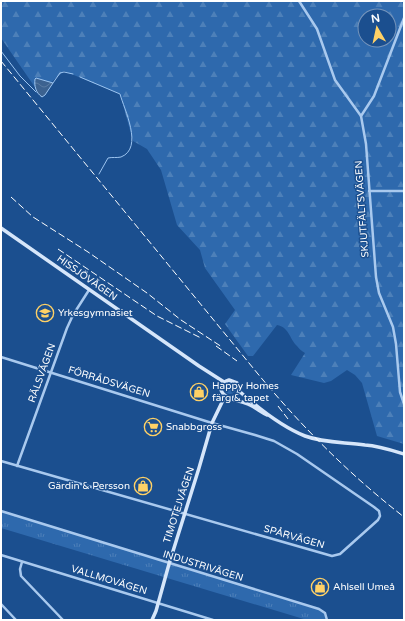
<svg xmlns="http://www.w3.org/2000/svg" width="405" height="621" font-family="'Varela Round',sans-serif">
  <style>
    .grass { fill: url(#grass-tufts) }
    .forest { fill: url(#forest-firs); fill-rule: evenodd }
    .water { fill: url(#water-waves); stroke: #9cc4f0 }
    .lines { fill: none; stroke-linecap: round; stroke-linejoin: round }
    .stream { stroke: #9cc4f0; stroke-width: 1 }
    .street { stroke: #a9c9ee; stroke-width: 2.5 }
    .secondary { stroke: #d6e6fa; stroke-width: 3.5 }
    .rail { stroke: #fff; stroke-width: 1; stroke-dasharray: 7 3; stroke-linecap: butt }
    .labels { text-anchor: middle; dominant-baseline: central; stroke-width: 3; stroke-linejoin: round; paint-order: stroke }
    .street-label { font-size: 10px; fill: #fff; stroke: #1b4f8f }
    .poi-label { font-size: 10px; fill: #fff; stroke: #1b4f8f; text-anchor: start }
  </style>
  <defs>
    <pattern id="grass-tufts" width="24" height="20" patternUnits="userSpaceOnUse"><rect width="24" height="20" fill="#2e69ad"/><path d="M3 7l-1-3M5 7V3M7 7l1-3M15 17l-1-3M17 17v-4M19 17l1-3" fill="none" stroke="#4d80b9"/></pattern>
    <pattern id="forest-firs" width="22" height="20" patternUnits="userSpaceOnUse"><rect width="22" height="20" fill="#2e69ad"/><path d="M5 1l3.5 6h-7zM16 11l3.5 6h-7z" fill="#4d80b9"/></pattern>
    <pattern id="water-waves" width="16" height="10" patternUnits="userSpaceOnUse"><rect width="16" height="10" fill="#3c6290"/><path d="M0 5q4-4 8 0t8 0" fill="none" stroke="#597aa1"/></pattern>
  </defs>
  <rect width="100%" height="100%" fill="#1b4f8f"/>
  <g class="grass">
    <circle cx="230" cy="388" r="6"/>
    <path d="M 1,511 L 323,611 L 327,620 L 307,620 L 1,528 Z"/>
  </g>
  <path class="forest" d="M 1,1 L 404,1 L 404,444 L 377,436 L 362,383 L 355,375 L 347,370 L 331,381 L 324,383 L 291,375 L 305,353 C 302,351 299,349 297,346 C 289,338 289,327 277,325 L 253,356 L 248,356 L 225,324 L 235,310 L 205,268 L 200,250 L 177,225 L 161,170 L 147,149 L 133,141 L 120,94 L 64,71 L 39,93 L 1,38 ZM 365,16 L 389,16 L 389,40 L 365,40 Z"/>
  <path class="water" d="M 36,78 L 53,83 L 45,95 L 42,97 C 36,93 34,86 35,79 Z"/>
  <g class="lines">
    <g class="stream">
      <path d="M 1,51 L 20,76 L 36,92"/>
      <path d="M 80,77 L 120,94 C 124,109 144,148 121,157 C 117,158 112,157 108,158 L 99,174"/>
      <path d="M 53,83 L 60,73 L 64,72 L 73,74"/>
    </g>
    <g class="street">
      <path d="M 299,1 L 317,29 L 335,80 L 361,116"/>
      <path d="M 404,18 L 374,96 L 361,116 L 366,144 L 376,277 L 379,293 L 393,327 L 396,344 L 400,392 L 404,404"/>
      <path d="M 369,191 L 404,191"/>
      <path d="M 1,357 L 212,423 L 255,435 L 274,441 L 297,454 L 374,507 L 379,511 L 380,516 L 378,520 L 340,554 L 332,556 L 1,461"/>
      <path d="M 17,466 L 67,328 L 73,315 L 89,290"/>
      <path d="M 1,511 L 319,609 L 325,613 L 327,620"/>
      <path d="M 1,555 L 213,620"/>
      <path d="M 22,562 L 20,569 L 21,576 L 63,620"/>
      <path d="M 1,604 L 16,620"/>
    </g>
    <g class="secondary">
      <path d="M 1,228 L 199,366 L 224,382"/>
      <path d="M 239,391 C 257,407 282,427 305,436 C 324,443 345,442 365,445 C 379,446 391,450 404,454"/>
      <path d="M 231,398 C 239,397 241,389 237,383 L 229,380 C 226,381 223,382 222,385 C 216,399 242,400 250,405 C 256,408 261,412 267,415"/>
      <path d="M 152,620 L 156,611 L 169,564 L 199,468 L 212,423 L 225,396"/>
    </g>
    <g class="rail">
      <path d="M 1,61 L 258,374 C 302,427 350,475 404,517"/>
      <path d="M 11,197 L 33,217 L 88,252 L 147,293 L 181,320 L 222,347"/>
      <path d="M 58,249 L 157,316 L 201,338"/>
      <path d="M 216,346 L 237,361"/>
      <path d="M 278,406 L 288,419"/>
    </g>
  </g>
  <defs>
    <symbol id="school-ring" viewBox="-11 -11 22 22"><circle r="9.5" fill="#1b4f8f" stroke="#ffd166" stroke-width="1.5"/><path d="M0-5L7-2L0 1L-7-2ZM-4 1L0 2.5L4 1V4Q0 6-4 4Z" fill="#ffd166"/></symbol>
    <symbol id="shop-ring" viewBox="-11 -11 22 22"><circle r="9.5" fill="#1b4f8f" stroke="#ffd166" stroke-width="1.5"/><path d="M-5-2.5h2.3a2.7 3.5 0 0 1 5.4 0H5L5.5 6h-11ZM-1.5-2.5h3a1.5 2.3 0 0 0-3 0Z" fill="#ffd166"/></symbol>
    <symbol id="supermarket-ring" viewBox="-11 -11 22 22"><circle r="9.5" fill="#1b4f8f" stroke="#ffd166" stroke-width="1.5"/><path d="M-6-5.5h2.5l.6 2H6L4.5 2H-2.5L-4.4-4H-6ZM-1.5 3.2a1.3 1.3 0 1 0 .1 0ZM3 3.2a1.3 1.3 0 1 0 .1 0Z" fill="#ffd166"/></symbol>
  </defs>
  <g fill-rule="evenodd">
    <use href="#school-ring" x="35" y="303" width="20" height="20"/>
    <use href="#shop-ring" x="189" y="382" width="20" height="20"/>
    <use href="#supermarket-ring" x="143" y="417" width="20" height="20"/>
    <use href="#shop-ring" x="133" y="476" width="20" height="20"/>
    <use href="#shop-ring" x="310" y="577" width="20" height="20"/>
  </g>
  <g class="labels">
    <g class="street-label">
      <text transform="translate(362 209) rotate(-94)">SKJUTFÄLTSVÄGEN</text>
      <text transform="translate(87 278) rotate(35)">HISSJÖVÄGEN</text>
      <text transform="translate(42 373) rotate(-70)">RÄLSVÄGEN</text>
      <text transform="translate(109 382) rotate(17)">FÖRRÅDSVÄGEN</text>
      <text transform="translate(179 505) rotate(-72)">TIMOTEJVÄGEN</text>
      <text transform="translate(294 537) rotate(16)">SPÅRVÄGEN</text>
      <text transform="translate(203 566) rotate(17)">INDUSTRIVÄGEN</text>
      <text transform="translate(109 580) rotate(17)">VALLMOVÄGEN</text>
    </g>
    <g class="poi-label">
      <text x="58" y="313">Yrkesgymnasiet</text>
      <text x="212" y="386">Happy Homes<tspan x="212" dy="12">färg &amp; tapet</tspan></text>
      <text x="166" y="427">Snabbgross</text>
      <text x="130" y="486" text-anchor="end">Gärdin &amp; Persson</text>
      <text x="333" y="587">Ahlsell Umeå</text>
    </g>
  </g>
  <rect width="405" height="621" fill="none" stroke="#ffffff" stroke-width="4"/>
  <g transform="translate(377 28) rotate(351)"><circle r="19" fill="#1b4f8f" stroke="#7695bc"/>
  <path d="M0-3L7 15L0 10L-7 15Z" fill="#ffd166"/>
  <text y="-6" font-size="11" font-weight="bold" text-anchor="middle" fill="#ffffff">N</text>
  </g>
</svg>
